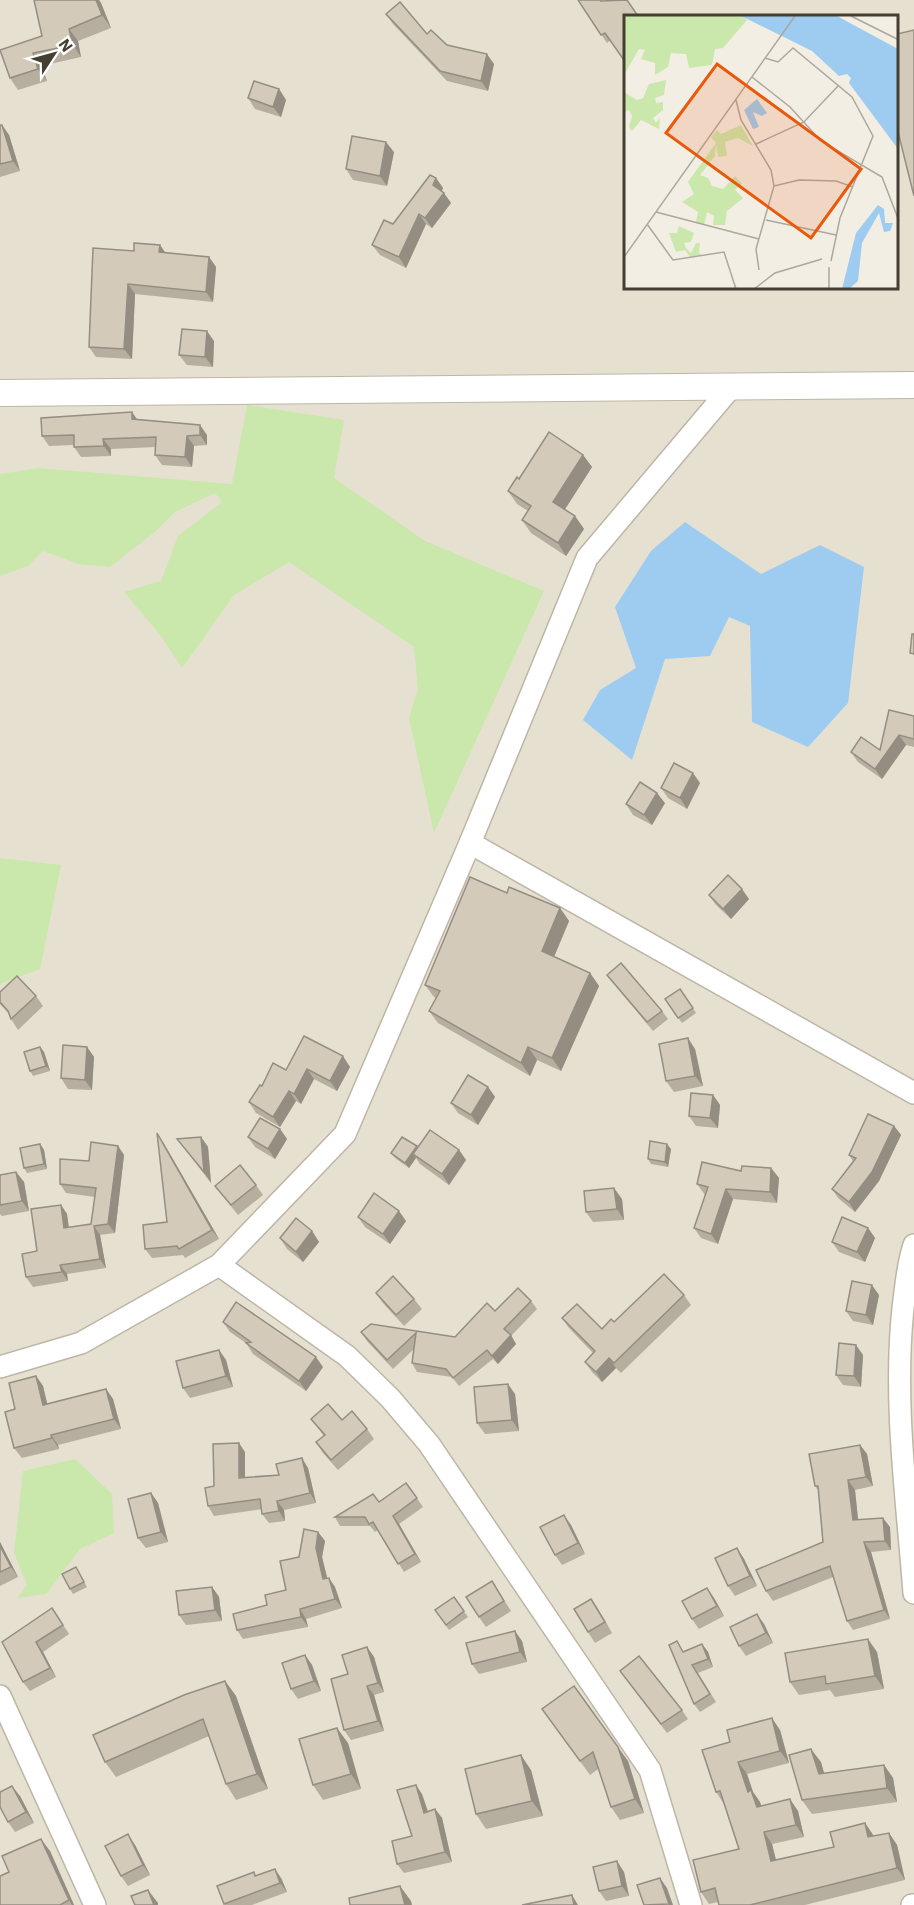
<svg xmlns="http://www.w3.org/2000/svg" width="914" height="1905" font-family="'IBM Plex Sans',sans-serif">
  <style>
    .residential { fill: #e6e0d1; fill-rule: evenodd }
    .green { fill: #cae8ab }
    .water { fill: #9eccf1 }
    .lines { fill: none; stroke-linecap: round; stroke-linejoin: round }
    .minor-casing { stroke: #bdb6a6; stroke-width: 24 }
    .tertiary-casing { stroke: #bdb6a6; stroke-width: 28 }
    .minor { stroke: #fff; stroke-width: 21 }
    .tertiary { stroke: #fff; stroke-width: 26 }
    .wall { fill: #b6ae9f }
    .shaded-wall { fill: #948d82 }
    .building { fill: #d4cab9; stroke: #948d82; stroke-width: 1.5 }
    .inset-road { fill: none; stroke: #aca89d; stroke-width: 1.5 }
    .view { fill: #e8590c; fill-opacity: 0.15; stroke: #e8590c; stroke-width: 3 }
    .inset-edge { fill: none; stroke: #443e33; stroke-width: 3 }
  </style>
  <rect width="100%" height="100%" fill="#f2eee3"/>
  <path class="residential" d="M 0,0 L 914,0 L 914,1905 L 0,1905 ZM 626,16 L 898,16 L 898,288 L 626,288 Z"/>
  <g class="green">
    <path d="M 247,405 L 344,420 L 334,478 L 425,541 L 544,591 L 434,833 L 409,718 L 418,689 L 414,647 L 289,562 L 234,595 L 182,668 L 161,636 L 124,592 L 161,581 L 178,536 L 222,502 L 215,493 L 175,512 L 156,531 L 110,567 L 78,564 L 43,551 L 28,566 L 0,576 L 0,474 L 38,468 L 232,484 Z"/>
    <path d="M 0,858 L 61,865 L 40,969 L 0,984 Z"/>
    <path d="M 75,1459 L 112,1494 L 114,1533 L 80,1549 L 46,1594 L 17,1598 L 27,1585 L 14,1553 L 23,1471 Z"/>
  </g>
  <path class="water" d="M 685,522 L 761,574 L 820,545 L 864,567 L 848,703 L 808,747 L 752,722 L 750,626 L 729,617 L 710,656 L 665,659 L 632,760 L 583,720 L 600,690 L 636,668 L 615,607 L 651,551 Z"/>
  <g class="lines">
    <defs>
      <g id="minor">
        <path d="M 470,843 L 914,1093"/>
        <path d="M 914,1245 C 907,1266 906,1286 903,1308 C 893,1402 907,1499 914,1593"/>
        <path d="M 219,1265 L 347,1356 L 390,1398 L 429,1444 L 650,1770 L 691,1905"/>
        <path d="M 0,1367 L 81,1343 L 219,1265 L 345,1134 L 470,843 L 587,558 L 733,385"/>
        <path d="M 0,1696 L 95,1905"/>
        <path d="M 912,1905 L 914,1905"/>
      </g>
      <path id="tertiary" d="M 0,393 L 914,385"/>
    </defs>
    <use href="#minor" class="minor-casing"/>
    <use href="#tertiary" class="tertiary-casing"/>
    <use href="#minor" class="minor"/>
    <use href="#tertiary" class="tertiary"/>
  </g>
  <g class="wall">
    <path d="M 34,0 L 99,0 L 101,3 L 111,28 L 78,41 L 81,57 L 41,66 L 47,81 L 18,90 L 10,78 L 42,36 Z"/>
    <path d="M 578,0 L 638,16 L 607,43 Z"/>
    <path d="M 386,14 L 447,45 L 494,64 L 488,91 L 447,81 L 393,24 Z"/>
    <path d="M 279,89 L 286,100 L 281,117 L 255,109 L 248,98 Z"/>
    <path d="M 0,125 L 2,125 L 9,135 L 20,171 L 0,177 Z"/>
    <path d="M 394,152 L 387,186 L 353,180 L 346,169 Z"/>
    <path d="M 436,178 L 443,188 L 442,191 L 451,203 L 432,228 L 426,224 L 406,268 L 380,255 L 372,245 Z"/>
    <path d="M 160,245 L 165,253 L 209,257 L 216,267 L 213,302 L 135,294 L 132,359 L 96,357 L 89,347 L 134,251 Z"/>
    <path d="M 214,341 L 213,367 L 187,365 L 179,355 Z"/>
    <path d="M 137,420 L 207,435 L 207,445 L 194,446 L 192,467 L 162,465 L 155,455 L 155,447 L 111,449 L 111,456 L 81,457 L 74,447 L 74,445 L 49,446 L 42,436 Z"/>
    <path d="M 583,455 L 592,467 L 565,509 L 575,516 L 584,529 L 566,556 L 531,533 L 522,520 L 528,511 L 517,504 L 508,491 L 519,479 Z"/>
    <path d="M 914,716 L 914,747 L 906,745 L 882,779 L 858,762 L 851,752 L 880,750 Z"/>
    <path d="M 700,783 L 687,809 L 668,798 L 661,788 Z"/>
    <path d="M 665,803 L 652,825 L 633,815 L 626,804 Z"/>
    <path d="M 507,893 L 560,908 L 569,921 L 554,957 L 590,973 L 599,986 L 561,1071 L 537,1060 L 530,1076 L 438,1023 L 429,1011 L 436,998 L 434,997 L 425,985 Z"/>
    <path d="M 709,895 L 749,899 L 731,919 L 716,905 Z"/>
    <path d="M 607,975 L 662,1011 L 668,1019 L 653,1031 L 614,984 Z"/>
    <path d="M 680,989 L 696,1013 L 682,1023 L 665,999 Z"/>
    <path d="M 0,992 L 36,996 L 43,1006 L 18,1030 L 11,1019 L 10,1015 L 0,1004 Z"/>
    <path d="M 40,1047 L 44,1052 L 50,1071 L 33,1076 L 30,1071 Z"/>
    <path d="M 87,1047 L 94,1057 L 92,1090 L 68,1089 L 61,1078 Z"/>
    <path d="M 695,1049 L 703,1086 L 674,1092 L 666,1081 Z"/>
    <path d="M 350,1067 L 337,1091 L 314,1079 L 301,1104 L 296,1101 L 280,1127 L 256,1113 L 249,1102 L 262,1086 L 286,1070 Z"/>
    <path d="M 488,1087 L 495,1097 L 478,1125 L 458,1113 L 451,1103 Z"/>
    <path d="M 713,1095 L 720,1105 L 718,1128 L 696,1126 L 689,1116 Z"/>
    <path d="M 894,1126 L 901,1135 L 879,1181 L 855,1212 L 838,1198 L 832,1189 L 853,1161 L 849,1155 Z"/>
    <path d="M 280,1129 L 287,1139 L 275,1159 L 255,1147 L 248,1137 Z"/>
    <path d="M 201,1137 L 208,1147 L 211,1183 L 177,1139 Z"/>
    <path d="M 163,1142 L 219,1239 L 185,1258 L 183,1255 L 152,1258 L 145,1249 L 167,1222 Z"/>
    <path d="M 40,1144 L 44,1150 L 47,1169 L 27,1173 L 24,1168 Z"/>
    <path d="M 118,1146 L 124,1155 L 115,1233 L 100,1235 L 106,1268 L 67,1274 L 68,1281 L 33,1287 L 26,1277 L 37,1251 L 61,1205 L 67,1214 L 69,1228 L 91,1224 L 95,1197 L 66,1193 L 60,1184 L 89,1161 Z"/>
    <path d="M 417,1146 L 418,1148 L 459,1150 L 466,1160 L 449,1185 L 420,1164 L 416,1158 L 409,1168 L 395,1158 L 391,1153 Z"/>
    <path d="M 671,1149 L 668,1167 L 651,1164 L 648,1159 Z"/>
    <path d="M 771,1168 L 779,1178 L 777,1203 L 733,1199 L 718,1244 L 701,1238 L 694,1228 L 705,1195 L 697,1184 L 741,1171 Z"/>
    <path d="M 16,1172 L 24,1182 L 29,1211 L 2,1216 L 0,1214 L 0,1175 Z"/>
    <path d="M 256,1185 L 263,1195 L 238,1215 L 215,1186 Z"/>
    <path d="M 622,1199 L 624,1220 L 593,1222 L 586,1212 Z"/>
    <path d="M 358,1217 L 406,1221 L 390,1244 L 365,1227 Z"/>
    <path d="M 868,1228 L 875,1238 L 865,1262 L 839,1252 L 832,1242 Z"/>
    <path d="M 312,1231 L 319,1242 L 303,1262 L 287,1249 L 280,1238 Z"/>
    <path d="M 376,1293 L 414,1299 L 422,1309 L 404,1326 L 383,1303 Z"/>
    <path d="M 684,1295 L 691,1305 L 621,1373 L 616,1368 L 602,1382 L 592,1372 L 585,1362 L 593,1353 L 569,1328 L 562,1318 L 602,1329 L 614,1322 Z"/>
    <path d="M 879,1295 L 873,1325 L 853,1321 L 846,1311 Z"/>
    <path d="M 531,1301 L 537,1309 L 511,1336 L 516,1344 L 498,1364 L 493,1359 L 459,1386 L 452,1377 L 417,1372 L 412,1363 L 414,1349 L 393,1369 L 367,1341 L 361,1332 L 371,1324 L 455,1337 L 495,1311 Z"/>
    <path d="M 223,1322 L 323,1367 L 306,1391 L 253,1354 L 246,1343 L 230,1332 Z"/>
    <path d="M 219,1350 L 226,1360 L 233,1387 L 190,1398 L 183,1388 Z"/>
    <path d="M 863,1355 L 861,1387 L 843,1385 L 836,1375 Z"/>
    <path d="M 36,1376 L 43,1386 L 47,1404 L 106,1389 L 113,1399 L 121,1429 L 58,1445 L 59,1449 L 22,1458 L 14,1448 L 15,1409 Z"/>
    <path d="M 515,1394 L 519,1431 L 485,1434 L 477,1423 Z"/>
    <path d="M 311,1419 L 342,1420 L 367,1429 L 374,1439 L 338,1470 L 323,1453 L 316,1442 L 324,1436 Z"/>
    <path d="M 860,1445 L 867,1454 L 873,1486 L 855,1490 L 858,1519 L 890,1527 L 891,1550 L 871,1552 L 890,1619 L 853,1630 L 847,1621 L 833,1577 L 773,1601 L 766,1591 L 823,1542 L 818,1490 L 815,1486 Z"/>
    <path d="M 245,1452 L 245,1478 L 279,1475 L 308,1468 L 316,1503 L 284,1510 L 285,1521 L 269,1523 L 262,1514 L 262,1509 L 214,1516 L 208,1506 L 214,1486 Z"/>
    <path d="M 406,1483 L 423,1507 L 399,1524 L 421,1562 L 404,1572 L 378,1530 L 375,1532 L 370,1526 L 340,1526 L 335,1517 L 379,1502 Z"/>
    <path d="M 151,1493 L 158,1503 L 168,1542 L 146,1548 L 138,1538 Z"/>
    <path d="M 571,1525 L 585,1554 L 562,1565 L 555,1555 Z"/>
    <path d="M 318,1532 L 325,1541 L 322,1557 L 327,1578 L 335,1587 L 342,1608 L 306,1619 L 308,1627 L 243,1639 L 237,1630 L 286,1590 L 299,1557 Z"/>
    <path d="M 0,1542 L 18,1577 L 0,1586 Z"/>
    <path d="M 737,1548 L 744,1559 L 757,1586 L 735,1596 L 728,1586 Z"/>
    <path d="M 76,1567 L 87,1587 L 73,1594 L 70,1589 Z"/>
    <path d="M 492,1581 L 511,1611 L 486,1627 L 479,1617 Z"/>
    <path d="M 212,1587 L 219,1597 L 222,1621 L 186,1625 L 179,1615 Z"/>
    <path d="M 707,1588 L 714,1598 L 724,1616 L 699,1629 L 692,1619 Z"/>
    <path d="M 454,1597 L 468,1617 L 449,1630 L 435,1610 Z"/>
    <path d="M 591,1599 L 612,1633 L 595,1643 L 588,1632 Z"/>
    <path d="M 52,1608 L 69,1634 L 43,1652 L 56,1677 L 30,1691 L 23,1682 L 2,1642 Z"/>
    <path d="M 764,1624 L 773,1643 L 746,1656 L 739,1646 Z"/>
    <path d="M 522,1641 L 527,1662 L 479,1674 L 472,1664 Z"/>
    <path d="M 702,1644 L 708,1652 L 713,1667 L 698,1673 L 716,1702 L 700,1712 L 694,1704 L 684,1651 Z"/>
    <path d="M 367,1647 L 374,1657 L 384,1692 L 374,1695 L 384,1731 L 351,1740 L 344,1730 L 348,1674 Z"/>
    <path d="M 877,1652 L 884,1689 L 835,1697 L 830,1690 L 799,1695 L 790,1682 Z"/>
    <path d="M 305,1655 L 312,1665 L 321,1691 L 298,1699 L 291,1689 Z"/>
    <path d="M 620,1671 L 682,1710 L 688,1719 L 667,1733 Z"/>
    <path d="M 225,1681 L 236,1696 L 268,1789 L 236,1800 L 226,1784 L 209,1736 L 116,1777 L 105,1762 Z"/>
    <path d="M 542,1709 L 628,1761 L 644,1813 L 620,1820 L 611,1807 L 598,1769 L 590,1775 Z"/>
    <path d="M 780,1730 L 789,1763 L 747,1774 L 753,1792 L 760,1802 L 761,1806 L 798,1811 L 804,1837 L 772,1844 L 776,1860 L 834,1847 L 865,1823 L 874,1836 L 889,1833 L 897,1845 L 905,1880 L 805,1905 L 719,1905 L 718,1902 L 709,1904 L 701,1892 L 739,1849 L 724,1804 L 716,1792 L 702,1750 Z"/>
    <path d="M 348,1743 L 361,1789 L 323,1800 L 313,1785 Z"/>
    <path d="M 821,1762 L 824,1773 L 884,1765 L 893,1778 L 897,1802 L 812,1814 L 802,1800 Z"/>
    <path d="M 531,1770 L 543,1816 L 486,1829 L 476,1814 Z"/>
    <path d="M 422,1794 L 428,1811 L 435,1809 L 442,1818 L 452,1862 L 404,1873 L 397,1864 L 412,1836 Z"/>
    <path d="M 20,1796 L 34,1823 L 15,1832 L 8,1822 Z"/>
    <path d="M 135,1845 L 150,1875 L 128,1886 L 121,1876 Z"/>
    <path d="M 50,1851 L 74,1905 L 0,1905 Z"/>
    <path d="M 624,1872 L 629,1896 L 606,1901 L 599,1891 Z"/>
    <path d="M 256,1876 L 281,1878 L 287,1892 L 252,1905 L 225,1905 L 217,1886 Z"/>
  </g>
  <g class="shaded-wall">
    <path d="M 95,0 L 99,0 L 101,3 L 111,28 L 102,15 Z"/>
    <path d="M 69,29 L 78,41 L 81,57 L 73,45 Z"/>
    <path d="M 33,53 L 41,66 L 47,81 L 38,69 Z"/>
    <path d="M 487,54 L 494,64 L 488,91 L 481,81 Z"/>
    <path d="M 279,89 L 286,100 L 281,117 L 273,107 Z"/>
    <path d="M 2,125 L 9,135 L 20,171 L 13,161 Z"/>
    <path d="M 386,142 L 394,152 L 387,186 L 380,176 Z"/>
    <path d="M 436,178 L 443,188 L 440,195 L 433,185 Z"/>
    <path d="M 444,193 L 451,203 L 432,228 L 425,218 Z"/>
    <path d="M 419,214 L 426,224 L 406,268 L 399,257 Z"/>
    <path d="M 160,245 L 167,255 L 159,252 Z"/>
    <path d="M 209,257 L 216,267 L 213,302 L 206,292 Z"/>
    <path d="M 128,284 L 135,294 L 132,359 L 124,349 Z"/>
    <path d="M 207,331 L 214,341 L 213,367 L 205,357 Z"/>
    <path d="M 132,412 L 139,422 L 132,419 Z"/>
    <path d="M 200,425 L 207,435 L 207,445 L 200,435 Z"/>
    <path d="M 187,436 L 194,446 L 192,467 L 185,457 Z"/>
    <path d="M 103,439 L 111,449 L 111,456 L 104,446 Z"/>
    <path d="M 583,455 L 592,467 L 562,514 L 553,502 Z"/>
    <path d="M 575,516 L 584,529 L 566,556 L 558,543 Z"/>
    <path d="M 899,735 L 906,745 L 882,779 L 875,769 Z"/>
    <path d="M 693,773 L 700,783 L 687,809 L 680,798 Z"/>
    <path d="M 657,793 L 665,803 L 652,825 L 644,815 Z"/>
    <path d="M 742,889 L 749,899 L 731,919 L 723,909 Z"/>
    <path d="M 560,908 L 569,921 L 551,964 L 542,951 Z"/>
    <path d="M 590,973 L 599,986 L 561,1071 L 552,1058 Z"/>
    <path d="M 688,1038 L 695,1049 L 703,1086 L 695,1076 Z"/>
    <path d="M 40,1047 L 44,1052 L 50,1071 L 46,1066 Z"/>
    <path d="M 87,1047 L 94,1057 L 92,1090 L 85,1080 Z"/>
    <path d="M 528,1047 L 537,1060 L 530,1076 L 521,1063 Z"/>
    <path d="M 343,1056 L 350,1067 L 337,1091 L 330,1081 Z"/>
    <path d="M 307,1069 L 314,1079 L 301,1104 L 294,1094 Z"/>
    <path d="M 488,1087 L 495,1097 L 478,1125 L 471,1115 Z"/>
    <path d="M 289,1091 L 296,1101 L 280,1127 L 273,1117 Z"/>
    <path d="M 713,1095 L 720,1105 L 718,1128 L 710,1118 Z"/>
    <path d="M 894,1126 L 901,1135 L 879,1181 L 855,1212 L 849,1202 Z"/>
    <path d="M 280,1129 L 287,1139 L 275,1159 L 268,1149 Z"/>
    <path d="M 157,1133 L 163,1142 L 219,1239 L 212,1230 Z"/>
    <path d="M 201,1137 L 208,1147 L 211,1183 L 204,1172 Z"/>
    <path d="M 40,1144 L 44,1150 L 47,1169 L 44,1164 Z"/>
    <path d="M 667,1144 L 671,1149 L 668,1167 L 665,1162 Z"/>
    <path d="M 118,1146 L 124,1155 L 115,1233 L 108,1224 Z"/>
    <path d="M 417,1146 L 420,1151 L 413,1154 L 416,1158 L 409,1168 L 405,1163 Z"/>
    <path d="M 459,1150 L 466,1160 L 449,1185 L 442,1174 Z"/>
    <path d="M 771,1168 L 779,1178 L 777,1203 L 770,1192 Z"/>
    <path d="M 16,1172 L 24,1182 L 29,1211 L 22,1201 Z"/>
    <path d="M 614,1188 L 622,1199 L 624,1220 L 617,1209 Z"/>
    <path d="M 726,1189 L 733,1199 L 718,1244 L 711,1234 Z"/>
    <path d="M 61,1205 L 67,1214 L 70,1238 L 64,1228 Z"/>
    <path d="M 399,1211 L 406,1221 L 390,1244 L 383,1234 Z"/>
    <path d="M 94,1226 L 100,1235 L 106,1268 L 100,1259 Z"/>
    <path d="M 868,1228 L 875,1238 L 865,1262 L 857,1252 Z"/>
    <path d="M 312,1231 L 319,1242 L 303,1262 L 296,1252 Z"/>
    <path d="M 60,1265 L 67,1274 L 68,1281 L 62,1272 Z"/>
    <path d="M 872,1285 L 879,1295 L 873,1325 L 866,1315 Z"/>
    <path d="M 511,1335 L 516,1344 L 498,1364 L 492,1356 Z"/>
    <path d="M 856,1345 L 863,1355 L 861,1387 L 854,1376 Z"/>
    <path d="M 219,1350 L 226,1360 L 233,1387 L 226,1376 Z"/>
    <path d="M 316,1357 L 323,1367 L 306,1391 L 299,1381 Z"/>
    <path d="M 609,1358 L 616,1368 L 602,1382 L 596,1372 Z"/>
    <path d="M 36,1376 L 43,1386 L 50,1415 L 43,1405 Z"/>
    <path d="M 508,1384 L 515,1394 L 519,1431 L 512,1420 Z"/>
    <path d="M 106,1389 L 113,1399 L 121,1429 L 114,1419 Z"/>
    <path d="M 51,1435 L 58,1445 L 59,1449 L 52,1438 Z"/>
    <path d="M 239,1443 L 245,1452 L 245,1488 L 239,1478 Z"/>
    <path d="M 860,1445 L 867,1454 L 873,1486 L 866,1477 Z"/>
    <path d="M 302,1458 L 308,1468 L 316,1503 L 310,1493 Z"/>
    <path d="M 848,1480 L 855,1490 L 859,1529 L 853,1520 Z"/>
    <path d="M 151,1493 L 158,1503 L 168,1542 L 161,1532 Z"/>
    <path d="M 277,1501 L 284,1510 L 285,1521 L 279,1511 Z"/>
    <path d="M 564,1515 L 571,1525 L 585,1554 L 578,1543 Z"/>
    <path d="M 393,1516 L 399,1524 L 421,1562 L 415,1554 Z"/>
    <path d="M 883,1518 L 890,1527 L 891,1550 L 885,1541 Z"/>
    <path d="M 318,1532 L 325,1541 L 322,1557 L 330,1589 L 323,1579 L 316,1548 Z"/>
    <path d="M 0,1542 L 18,1577 L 11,1567 L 0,1546 Z"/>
    <path d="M 864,1542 L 871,1552 L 890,1619 L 884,1610 Z"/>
    <path d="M 737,1548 L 744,1559 L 757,1586 L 750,1576 Z"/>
    <path d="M 329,1578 L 335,1587 L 342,1608 L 335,1599 Z"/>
    <path d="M 212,1587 L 219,1597 L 222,1621 L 215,1610 Z"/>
    <path d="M 707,1588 L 714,1598 L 724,1616 L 717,1606 Z"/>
    <path d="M 591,1599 L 598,1609 L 612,1633 L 605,1622 Z"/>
    <path d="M 300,1609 L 306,1619 L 308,1627 L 301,1617 Z"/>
    <path d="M 757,1614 L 764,1624 L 773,1643 L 766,1633 Z"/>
    <path d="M 515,1631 L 522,1641 L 527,1662 L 520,1652 Z"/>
    <path d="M 868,1639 L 877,1652 L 884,1689 L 875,1676 Z"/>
    <path d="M 36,1642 L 43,1652 L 56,1677 L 50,1668 Z"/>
    <path d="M 702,1644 L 708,1652 L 713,1667 L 708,1659 Z"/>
    <path d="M 367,1647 L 374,1657 L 384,1692 L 378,1683 Z"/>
    <path d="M 305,1655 L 312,1665 L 321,1691 L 314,1681 Z"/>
    <path d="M 225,1681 L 236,1696 L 268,1789 L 257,1774 Z"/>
    <path d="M 367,1686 L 374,1695 L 384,1731 L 378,1721 Z"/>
    <path d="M 772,1718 L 780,1730 L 789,1763 L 780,1751 Z"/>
    <path d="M 337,1728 L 348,1743 L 361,1789 L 351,1774 Z"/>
    <path d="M 618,1747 L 628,1761 L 644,1813 L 635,1799 Z"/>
    <path d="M 811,1749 L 821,1762 L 828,1788 L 819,1774 Z"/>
    <path d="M 521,1755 L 531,1770 L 543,1816 L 532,1801 Z"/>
    <path d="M 738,1762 L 747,1774 L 753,1792 L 760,1802 L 765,1819 L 748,1792 Z"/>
    <path d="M 884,1765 L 893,1778 L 897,1802 L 887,1788 Z"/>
    <path d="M 416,1785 L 422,1794 L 431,1822 L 424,1813 Z"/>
    <path d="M 12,1786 L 20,1796 L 34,1823 L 26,1812 Z"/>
    <path d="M 790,1799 L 798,1811 L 804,1837 L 796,1825 Z"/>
    <path d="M 435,1809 L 442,1818 L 452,1862 L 445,1852 Z"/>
    <path d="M 865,1823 L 873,1835 L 877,1849 L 868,1837 Z"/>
    <path d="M 764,1832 L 772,1844 L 779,1873 L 771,1861 Z"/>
    <path d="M 889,1833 L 897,1845 L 905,1880 L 897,1868 Z"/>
    <path d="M 128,1834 L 135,1845 L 150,1875 L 143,1865 Z"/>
    <path d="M 41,1839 L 50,1851 L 74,1905 L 72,1905 L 69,1900 Z"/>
    <path d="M 617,1861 L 624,1872 L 629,1896 L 622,1886 Z"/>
    <path d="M 275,1869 L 281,1878 L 287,1892 L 280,1883 Z"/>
    <path d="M 660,1878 L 667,1888 L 673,1905 L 669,1905 Z"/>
    <path d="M 400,1886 L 411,1901 L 412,1905 L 405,1905 Z"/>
    <path d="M 148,1890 L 158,1903 L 158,1905 L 154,1905 Z"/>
    <path d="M 572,1895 L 578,1905 L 574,1905 Z"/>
  </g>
  <g class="building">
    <path d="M 34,0 L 96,0 L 102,15 L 69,29 L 73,45 L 33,53 L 38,69 L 10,78 L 0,50 L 42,36 Z"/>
    <path d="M 578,0 L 601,0 L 601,1 L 627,0 L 638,16 L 626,16 L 626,63 L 605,33 L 601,35 Z"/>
    <path d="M 400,2 L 427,34 L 431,30 L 447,45 L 487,54 L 481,81 L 440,71 L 386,14 Z"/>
    <path d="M 914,30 L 914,196 L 897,128 L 897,34 Z"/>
    <path d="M 254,81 L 279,89 L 273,107 L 248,98 Z"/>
    <path d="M 0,125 L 2,125 L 13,161 L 0,164 Z"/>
    <path d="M 352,136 L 386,142 L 380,176 L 346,169 Z"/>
    <path d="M 430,175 L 436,178 L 433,185 L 444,193 L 425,218 L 419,214 L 399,257 L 372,245 L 384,220 L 393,224 Z"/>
    <path d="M 134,243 L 160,245 L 159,252 L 209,257 L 206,292 L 128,284 L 124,349 L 89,347 L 93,248 L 134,251 Z"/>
    <path d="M 182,329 L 207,331 L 205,357 L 179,355 Z"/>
    <path d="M 132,412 L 132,419 L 200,425 L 200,435 L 187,436 L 185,457 L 155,455 L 156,437 L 103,439 L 104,446 L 74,447 L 74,435 L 42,436 L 41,418 Z"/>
    <path d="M 549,432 L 583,455 L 553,502 L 575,516 L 558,543 L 522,520 L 531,506 L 508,491 L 517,477 L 519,479 Z"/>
    <path d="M 912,634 L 914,634 L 914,654 L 910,653 Z"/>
    <path d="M 889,710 L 914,716 L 914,739 L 899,735 L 875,769 L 851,752 L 861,737 L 880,750 Z"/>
    <path d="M 674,763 L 693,773 L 680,798 L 661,788 Z"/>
    <path d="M 640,782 L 657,793 L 644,815 L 626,804 Z"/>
    <path d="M 728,875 L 742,889 L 723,909 L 709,895 Z"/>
    <path d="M 470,877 L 507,893 L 509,887 L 560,908 L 542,951 L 590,973 L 552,1058 L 528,1047 L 521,1063 L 429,1011 L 440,991 L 425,985 Z"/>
    <path d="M 621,963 L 662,1011 L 647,1022 L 607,975 Z"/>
    <path d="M 17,976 L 36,996 L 11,1019 L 8,1011 L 0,1002 L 0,992 Z"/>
    <path d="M 680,989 L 693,1008 L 678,1018 L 665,999 Z"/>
    <path d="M 304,1036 L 343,1056 L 330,1081 L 307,1069 L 294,1094 L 289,1091 L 273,1117 L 249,1102 L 260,1085 L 262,1086 L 273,1063 L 286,1070 Z"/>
    <path d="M 688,1038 L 695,1076 L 666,1081 L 659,1044 Z"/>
    <path d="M 63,1045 L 87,1047 L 85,1080 L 61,1078 Z"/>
    <path d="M 40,1047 L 46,1066 L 30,1071 L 24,1052 Z"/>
    <path d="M 468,1075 L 488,1087 L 471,1115 L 451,1103 Z"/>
    <path d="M 691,1093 L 713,1095 L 710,1118 L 689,1116 Z"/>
    <path d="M 868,1114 L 894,1126 L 872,1172 L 849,1202 L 832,1189 L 856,1158 L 849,1155 Z"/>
    <path d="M 260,1118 L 280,1129 L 268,1149 L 248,1137 Z"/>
    <path d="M 430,1130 L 459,1150 L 442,1174 L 413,1154 Z"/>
    <path d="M 157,1133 L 212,1230 L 179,1249 L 177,1246 L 145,1249 L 143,1225 L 167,1222 Z"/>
    <path d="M 201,1137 L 204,1172 L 177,1139 Z"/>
    <path d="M 402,1137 L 417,1146 L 405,1163 L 391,1153 Z"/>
    <path d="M 650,1141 L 667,1144 L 665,1162 L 648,1159 Z"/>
    <path d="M 91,1142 L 118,1146 L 108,1224 L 94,1226 L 100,1259 L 60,1265 L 62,1272 L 26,1277 L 22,1254 L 37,1251 L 31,1209 L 61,1205 L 64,1228 L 91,1224 L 96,1188 L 60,1184 L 60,1159 L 89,1161 Z"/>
    <path d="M 40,1144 L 44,1164 L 24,1168 L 20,1148 Z"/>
    <path d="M 702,1162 L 741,1171 L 742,1166 L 771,1168 L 770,1192 L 726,1189 L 711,1234 L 694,1228 L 708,1187 L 697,1184 Z"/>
    <path d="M 240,1165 L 256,1185 L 231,1205 L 215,1186 Z"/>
    <path d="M 16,1172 L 22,1201 L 0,1205 L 0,1175 Z"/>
    <path d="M 614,1188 L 617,1209 L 586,1212 L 584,1191 Z"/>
    <path d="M 374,1193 L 399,1211 L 383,1234 L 358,1217 Z"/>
    <path d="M 842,1217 L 868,1228 L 857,1252 L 832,1242 Z"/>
    <path d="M 296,1218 L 312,1231 L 296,1252 L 280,1238 Z"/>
    <path d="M 664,1274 L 684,1295 L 614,1363 L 609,1358 L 596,1372 L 585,1362 L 595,1351 L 562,1318 L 577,1304 L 602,1329 L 611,1319 L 614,1322 Z"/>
    <path d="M 393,1276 L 414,1299 L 396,1315 L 376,1293 Z"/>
    <path d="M 852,1281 L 872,1285 L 866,1315 L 846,1311 Z"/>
    <path d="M 518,1288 L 531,1301 L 504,1329 L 511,1335 L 492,1356 L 487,1350 L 453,1378 L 446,1369 L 412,1363 L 416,1333 L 387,1360 L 361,1332 L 371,1324 L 455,1337 L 487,1303 L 495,1311 Z"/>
    <path d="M 236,1302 L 316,1357 L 299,1381 L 246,1343 L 251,1342 L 223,1322 Z"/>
    <path d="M 839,1343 L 856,1345 L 854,1376 L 836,1375 Z"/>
    <path d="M 219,1350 L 226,1376 L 183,1388 L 176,1361 Z"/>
    <path d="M 36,1376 L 43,1405 L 106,1389 L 114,1419 L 51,1435 L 52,1438 L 14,1448 L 5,1412 L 15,1409 L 9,1383 Z"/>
    <path d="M 508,1384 L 512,1420 L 477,1423 L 474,1387 Z"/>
    <path d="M 328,1404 L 342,1420 L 352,1411 L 367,1429 L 331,1460 L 316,1442 L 325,1435 L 311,1419 Z"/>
    <path d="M 239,1443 L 239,1478 L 279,1475 L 276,1464 L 302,1458 L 310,1493 L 277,1501 L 279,1511 L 262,1514 L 260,1499 L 208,1506 L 205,1488 L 214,1486 L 213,1444 Z"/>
    <path d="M 860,1445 L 866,1477 L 848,1480 L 853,1520 L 883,1518 L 885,1541 L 864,1542 L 884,1610 L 847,1621 L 830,1566 L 766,1591 L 756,1570 L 823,1542 L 818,1486 L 815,1486 L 809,1454 Z"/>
    <path d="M 406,1483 L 417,1498 L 393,1516 L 415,1554 L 398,1564 L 373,1522 L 369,1524 L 365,1517 L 335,1517 L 373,1494 L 379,1502 Z"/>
    <path d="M 151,1493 L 161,1532 L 138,1538 L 128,1499 Z"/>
    <path d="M 564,1515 L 578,1543 L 555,1555 L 540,1527 Z"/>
    <path d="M 304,1529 L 318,1532 L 316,1548 L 323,1579 L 329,1578 L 335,1599 L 300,1609 L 301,1617 L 237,1630 L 233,1614 L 267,1605 L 265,1595 L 286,1590 L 280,1561 L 299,1557 Z"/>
    <path d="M 0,1546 L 11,1567 L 0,1572 Z"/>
    <path d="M 737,1548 L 750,1576 L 728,1586 L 715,1558 Z"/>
    <path d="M 76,1567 L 84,1582 L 70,1589 L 62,1574 Z"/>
    <path d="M 492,1581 L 504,1601 L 479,1617 L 466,1597 Z"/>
    <path d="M 212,1587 L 215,1610 L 179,1615 L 176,1591 Z"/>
    <path d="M 707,1588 L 717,1606 L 692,1619 L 682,1601 Z"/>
    <path d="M 454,1597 L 464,1611 L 446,1625 L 435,1610 Z"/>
    <path d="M 591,1599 L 605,1622 L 588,1632 L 574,1609 Z"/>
    <path d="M 52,1608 L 63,1625 L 36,1642 L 50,1668 L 23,1682 L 2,1642 Z"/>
    <path d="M 757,1614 L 766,1633 L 739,1646 L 730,1627 Z"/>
    <path d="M 515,1631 L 520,1652 L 472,1664 L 466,1643 Z"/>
    <path d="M 868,1639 L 875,1676 L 826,1684 L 825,1676 L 790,1682 L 785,1653 Z"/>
    <path d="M 677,1641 L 683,1652 L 702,1644 L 708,1659 L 692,1665 L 710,1694 L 694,1704 L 669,1645 Z"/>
    <path d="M 367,1647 L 378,1683 L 367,1686 L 378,1721 L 344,1730 L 331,1679 L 348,1674 L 342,1655 Z"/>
    <path d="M 305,1655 L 314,1681 L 291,1689 L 282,1663 Z"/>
    <path d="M 639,1656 L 682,1710 L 661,1724 L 620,1671 Z"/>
    <path d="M 225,1681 L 257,1774 L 226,1784 L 203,1719 L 105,1762 L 93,1735 L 184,1695 Z"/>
    <path d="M 574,1686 L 618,1747 L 635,1799 L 611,1807 L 593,1752 L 580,1761 L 542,1709 Z"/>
    <path d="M 772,1718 L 780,1751 L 738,1762 L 748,1792 L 751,1790 L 757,1807 L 790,1799 L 796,1825 L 764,1832 L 771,1861 L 834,1847 L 830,1832 L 865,1823 L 868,1837 L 889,1833 L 897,1868 L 750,1905 L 719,1905 L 715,1888 L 701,1892 L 693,1860 L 739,1849 L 720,1791 L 716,1792 L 702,1750 L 730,1742 L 727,1730 Z"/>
    <path d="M 337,1728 L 351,1774 L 313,1785 L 299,1739 Z"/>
    <path d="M 811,1749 L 819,1774 L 884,1765 L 887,1788 L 802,1800 L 789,1755 Z"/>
    <path d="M 521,1755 L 532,1801 L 476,1814 L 465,1769 Z"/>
    <path d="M 416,1785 L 424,1813 L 435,1809 L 445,1852 L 397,1864 L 392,1841 L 412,1836 L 397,1790 Z"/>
    <path d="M 12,1786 L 26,1812 L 8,1822 L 0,1807 L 0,1792 Z"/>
    <path d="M 128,1834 L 143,1865 L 121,1876 L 105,1846 Z"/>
    <path d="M 41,1839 L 69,1900 L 60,1905 L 0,1905 L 0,1876 L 9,1872 L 2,1856 Z"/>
    <path d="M 617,1861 L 622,1886 L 599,1891 L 593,1867 Z"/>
    <path d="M 275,1869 L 280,1883 L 224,1904 L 217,1886 L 254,1872 L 255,1876 Z"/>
    <path d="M 660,1878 L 669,1904 L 644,1905 L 637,1885 Z"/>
    <path d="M 400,1886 L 405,1905 L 350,1905 L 349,1898 Z"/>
    <path d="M 148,1890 L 154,1905 L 135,1905 L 131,1896 Z"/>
    <path d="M 572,1895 L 574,1905 L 522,1905 Z"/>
  </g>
  <g transform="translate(624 15)">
    <rect width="274" height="274" fill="#f2eee3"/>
    <path d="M 0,1 L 117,1 L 123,5 L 99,33 L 91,34 L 88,50 L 65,53 L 62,39 L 47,38 L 44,52 L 31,60 L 31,48 L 17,44 L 21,35 L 15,34 L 0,60 ZM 42,65 L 40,80 L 31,83 L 32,88 L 39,87 L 39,95 L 29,103 L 32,108 L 36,103 L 35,114 L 17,105 L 8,116 L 5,112 L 8,101 L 5,95 L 0,97 L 0,77 L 13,85 L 19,83 L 25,69 ZM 117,110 L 129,131 L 114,123 L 101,127 L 103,141 L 94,142 L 92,129 L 91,141 L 76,160 L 84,163 L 88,171 L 99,174 L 111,161 L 118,169 L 111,175 L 119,183 L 103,196 L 101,210 L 89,210 L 90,201 L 83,197 L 80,210 L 72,207 L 74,197 L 58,187 L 70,179 L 64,167 L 92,128 L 87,122 L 93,115 L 97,119 ZM 55,211 L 70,218 L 67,227 L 60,228 L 62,233 L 67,238 L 72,228 L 76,228 L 75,238 L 78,240 L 66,242 L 61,235 L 52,237 L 45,218 L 53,218 Z" fill="#cae8ab"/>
    <path d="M 117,1 L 213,1 L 274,34 L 274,134 L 225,68 L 227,63 L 223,59 L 215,61 L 188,36 ZM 133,84 L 143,98 L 138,101 L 129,97 L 135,112 L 129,114 L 120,95 ZM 254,190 L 260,194 L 261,208 L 269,208 L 266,216 L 260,217 L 255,198 L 238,228 L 234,266 L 225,274 L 218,274 L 232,218 Z" fill="#9eccf1"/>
    <path class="inset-road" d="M 227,1 L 275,25M 141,43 L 154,47 L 169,33 L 228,82 L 249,121 L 216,203 L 207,246M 128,62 L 166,92 L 197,126 L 258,162 L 275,206M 112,85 L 117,105 L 147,155 L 150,171 L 132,234 L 135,255M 132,129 L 180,107 L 215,70M 150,171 L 175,165 L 212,166 L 229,172M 32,197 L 135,224M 142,205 L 212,220M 23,209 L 49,245 L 100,237 L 112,274M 0,242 L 171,1M 130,274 L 151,258 L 198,244M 205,274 L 205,252"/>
    <path class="view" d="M 93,49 L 237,154 L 187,223 L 42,118 Z"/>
    <rect width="274" height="274" class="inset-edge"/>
  </g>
  <g transform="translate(54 54) rotate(54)" stroke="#ffffff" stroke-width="4.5" paint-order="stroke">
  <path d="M0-4.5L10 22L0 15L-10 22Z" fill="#443e33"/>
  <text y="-9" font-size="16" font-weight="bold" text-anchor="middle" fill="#443e33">N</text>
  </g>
</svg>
